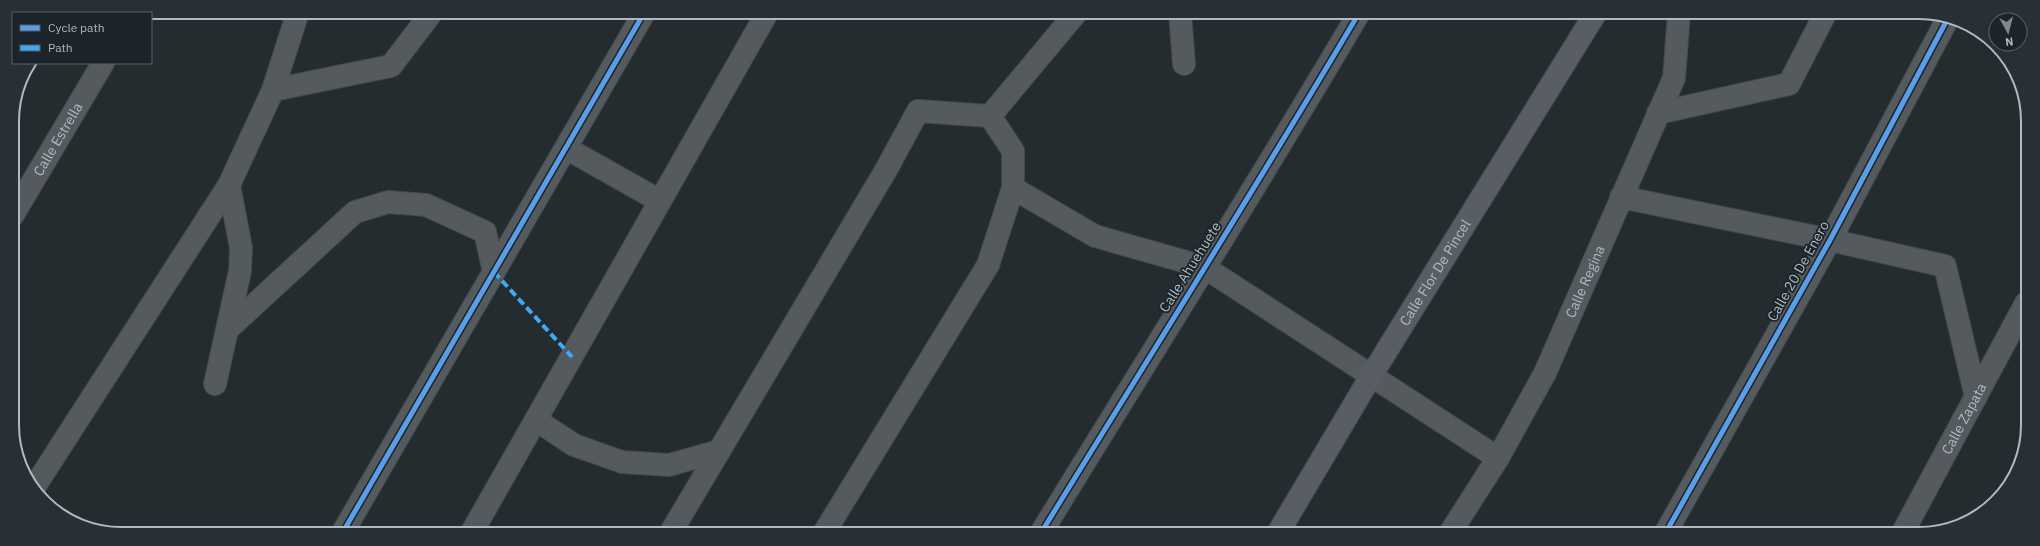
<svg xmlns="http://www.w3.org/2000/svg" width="2040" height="546" font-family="'IBM Plex Sans',sans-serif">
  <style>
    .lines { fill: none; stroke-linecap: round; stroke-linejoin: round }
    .minor-casing { stroke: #43484b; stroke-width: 24 }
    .secondary-casing { stroke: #43484b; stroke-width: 24 }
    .minor { stroke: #555a5e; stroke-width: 22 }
    .secondary { stroke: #595e64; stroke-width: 22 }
    .quiet { stroke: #3fa9f5; stroke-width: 4; stroke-dasharray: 8 4; stroke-linecap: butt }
    .cycleway-casing { stroke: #1a242a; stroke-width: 8 }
    .cycleway { stroke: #5a9eea; stroke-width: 5 }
    .labels { text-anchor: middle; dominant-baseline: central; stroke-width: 3.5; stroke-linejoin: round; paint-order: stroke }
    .street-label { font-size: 14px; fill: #afbac2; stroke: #1a242a }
    .rim { fill: none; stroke: #afbac2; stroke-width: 2 }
  </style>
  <rect width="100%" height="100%" fill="#252c30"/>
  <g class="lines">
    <defs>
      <g id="minor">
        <path d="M 133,13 L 133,12"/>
        <path d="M 1180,13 L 1184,64"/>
        <path d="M 273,90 L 391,66 L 432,12"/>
        <path d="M 1658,113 L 1789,84 L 1825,14"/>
        <path d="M 990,116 L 1076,13"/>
        <path d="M 566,148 L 660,201"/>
        <path d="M 1013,188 L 1095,236 L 1204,267 L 1498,458"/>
        <path d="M 1621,197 L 1830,240 L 1945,266 L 1976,397"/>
        <path id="s1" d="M 13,215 L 103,63"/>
        <path d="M 228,329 L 355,212 L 388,202 L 426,205 L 485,232 L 494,272"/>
        <path d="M 215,384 L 240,271 L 241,248 L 229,185"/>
        <path d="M 536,420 L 574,445 L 622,462 L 669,465 L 719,451"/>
        <path d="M 35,486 L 229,185 L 273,90 L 298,12"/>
        <path d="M 343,532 L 644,13"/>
        <path d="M 472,532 L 767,13"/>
        <path d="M 671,532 L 886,170 L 918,111 L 990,116"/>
        <path d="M 824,533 L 988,265 L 1013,188 L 1013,151 L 990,116"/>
        <path d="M 1041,533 C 1147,360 1256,188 1359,13"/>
        <path id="s2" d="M 1450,533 L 1498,458 L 1545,373 L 1674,78 L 1679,14"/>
        <path d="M 1665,534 L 1830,240 L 1948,18"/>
        <path id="s3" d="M 1902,534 L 2026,303"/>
      </g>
      <g id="secondary">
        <path id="s4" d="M 1278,533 L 1371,376 L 1595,14"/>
      </g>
    </defs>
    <use href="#minor" class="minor-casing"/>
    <use href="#secondary" class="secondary-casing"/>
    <use href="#minor" class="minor"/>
    <use href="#secondary" class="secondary"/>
    <path class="quiet" d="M 494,272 L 572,357"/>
    <defs>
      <g id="cycleway">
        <path d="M 343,532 L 644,13"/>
        <path d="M 1041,533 C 1147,360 1256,188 1359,13"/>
        <path d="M 1665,534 L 1830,240 L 1948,18"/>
      </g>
    </defs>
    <use href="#cycleway" class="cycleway-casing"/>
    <use href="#cycleway" class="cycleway"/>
  </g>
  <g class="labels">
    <g class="street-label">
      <text stroke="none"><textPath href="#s1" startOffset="88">Calle Estrella</textPath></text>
      <text transform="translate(1190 267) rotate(-58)">Calle Ahuehuete</text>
      <text transform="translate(1798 271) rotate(-61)">Calle 20 De Enero</text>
      <text stroke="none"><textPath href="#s4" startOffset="304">Calle Flor De Pincel</textPath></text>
      <text stroke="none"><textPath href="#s2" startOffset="286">Calle Regina</textPath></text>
      <text stroke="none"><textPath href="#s3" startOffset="131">Calle Zapata</textPath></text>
    </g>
  </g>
  <path d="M0 0H2040V546H0ZM121 19H1919A102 102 0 0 1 2021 121V425A102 102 0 0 1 1919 527H121A102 102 0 0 1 19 425V121A102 102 0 0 1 121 19Z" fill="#263036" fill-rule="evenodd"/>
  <path class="rim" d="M121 19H1919A102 102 0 0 1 2021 121V425A102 102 0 0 1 1919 527H121A102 102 0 0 1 19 425V121A102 102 0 0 1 121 19Z"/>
  <rect x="12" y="12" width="140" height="52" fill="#1a242a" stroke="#566067"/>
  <rect x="20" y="25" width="20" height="6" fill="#5a9eea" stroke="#566067"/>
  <text x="48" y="32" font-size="12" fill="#afbac2">Cycle path</text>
  <rect x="20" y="45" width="20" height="6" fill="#3fa9f5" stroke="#566067"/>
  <text x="48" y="52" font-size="12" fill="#afbac2">Path</text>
  <g transform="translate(2008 32) rotate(173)"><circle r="19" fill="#1a242a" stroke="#566067"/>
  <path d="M0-3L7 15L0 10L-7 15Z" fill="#7f888f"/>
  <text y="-6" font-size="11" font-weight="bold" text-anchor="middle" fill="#afbac2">N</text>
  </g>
</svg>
